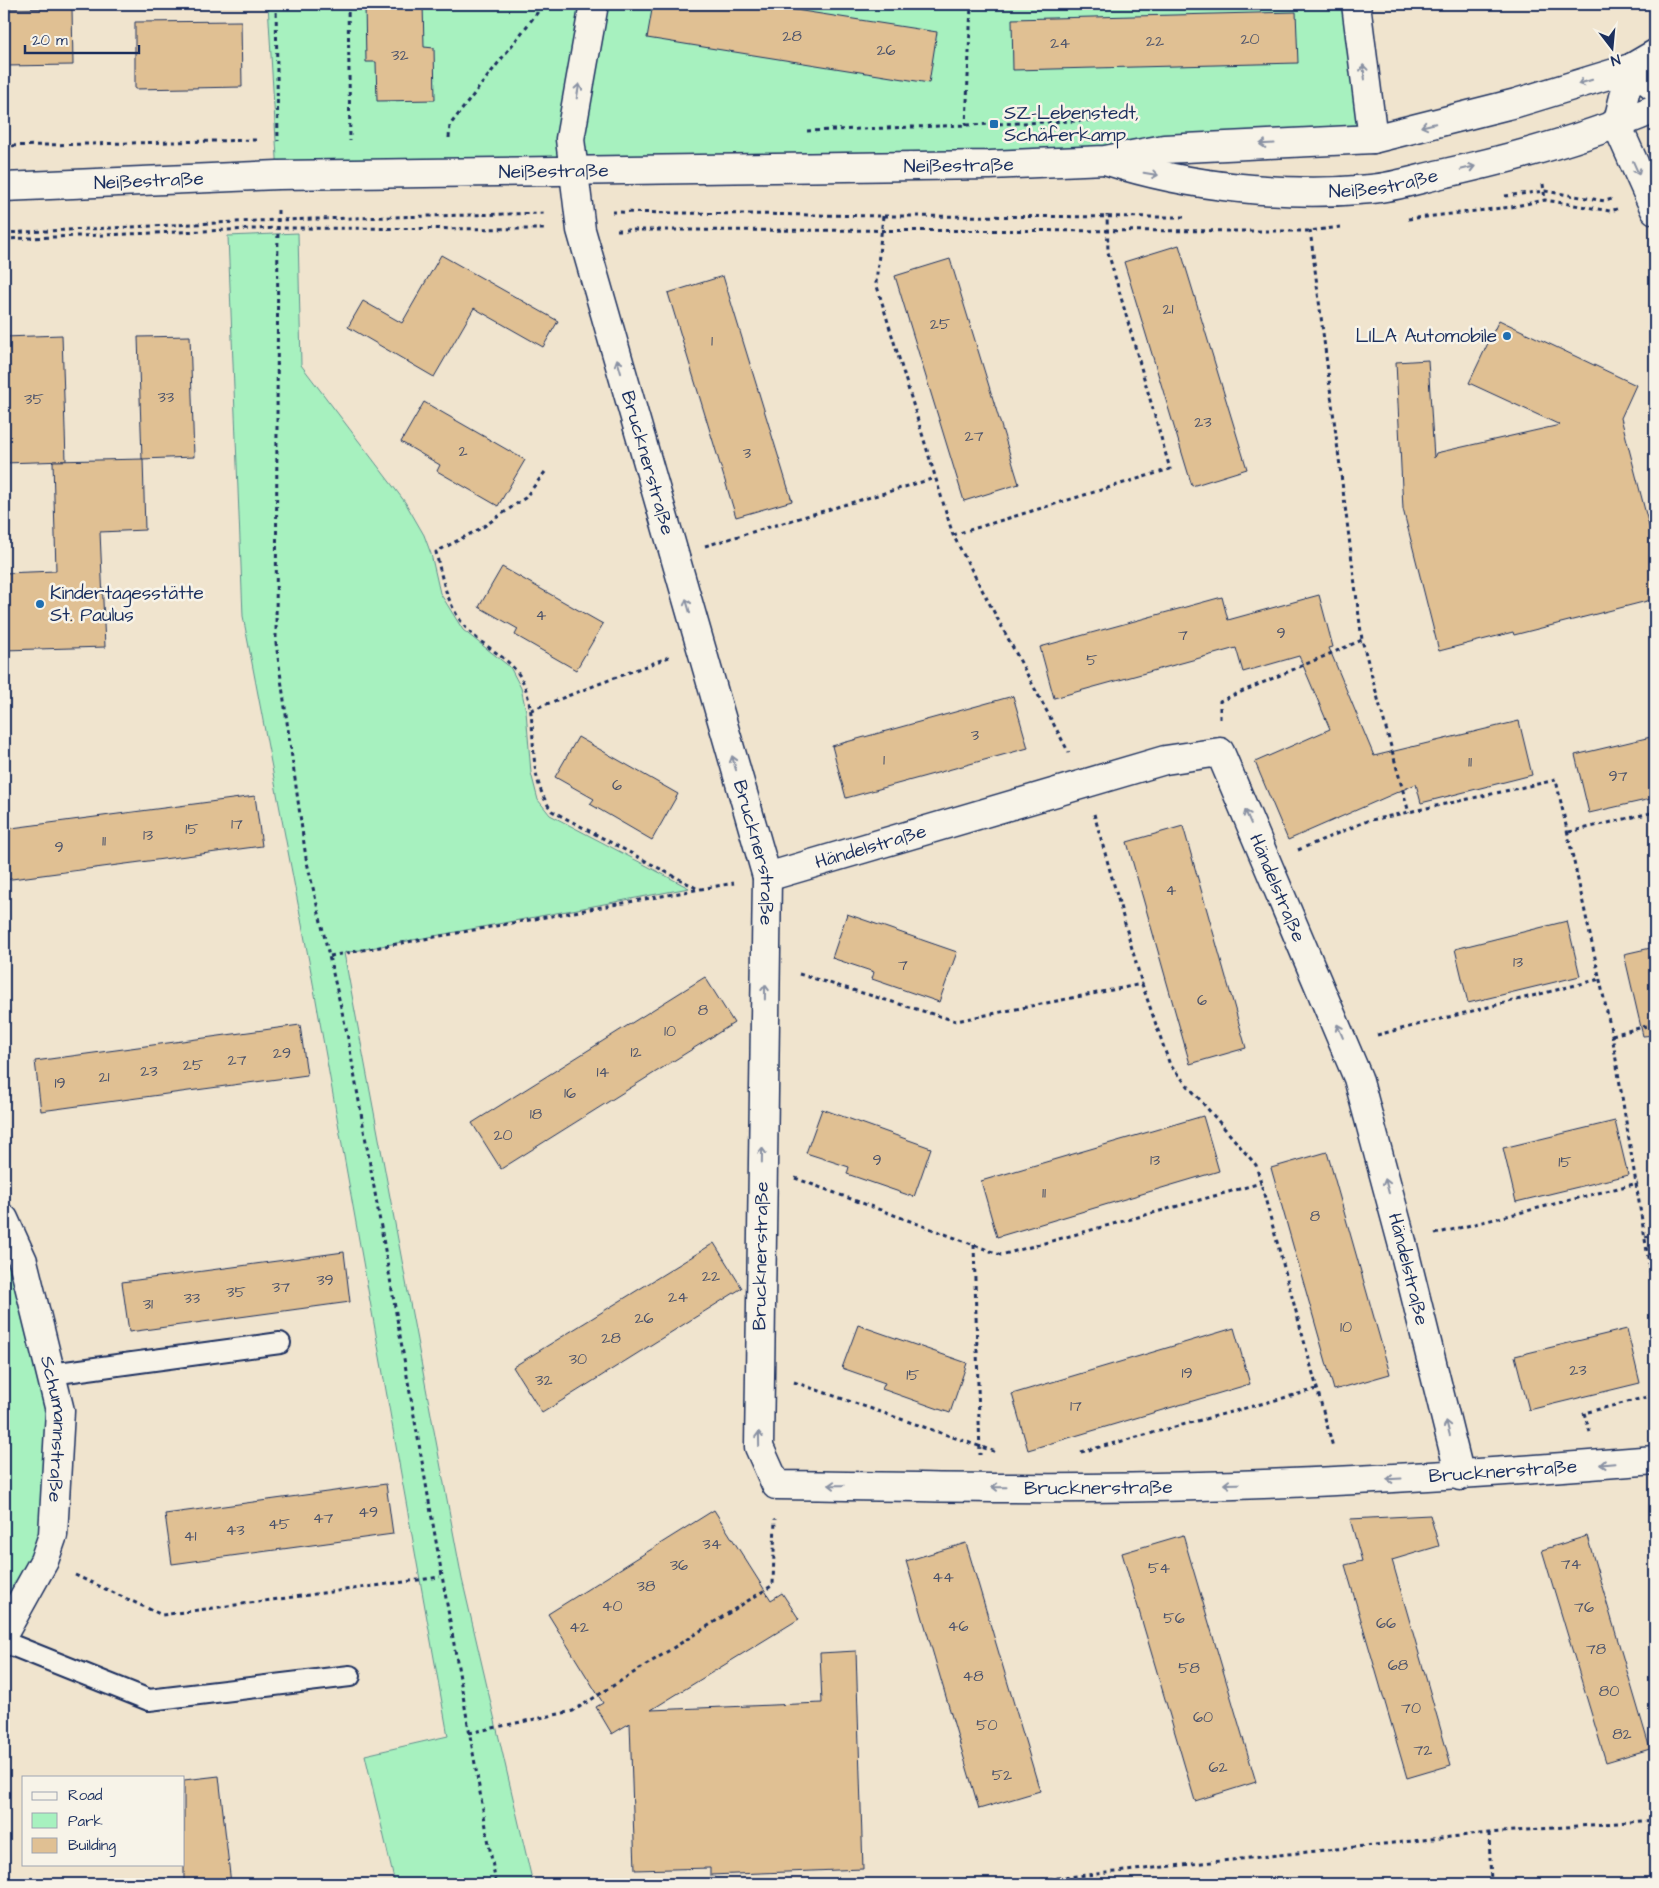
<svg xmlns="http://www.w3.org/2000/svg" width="1659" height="1888" font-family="'Architects Daughter',sans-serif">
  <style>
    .green { fill: #a7f1bf; stroke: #61908e }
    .building { fill: #e0c093; stroke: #1b2f5e }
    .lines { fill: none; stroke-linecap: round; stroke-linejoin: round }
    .service-casing { stroke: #1b2f5e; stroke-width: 24 }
    .minor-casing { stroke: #1b2f5e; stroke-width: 31 }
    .tertiary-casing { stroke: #1b2f5e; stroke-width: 31 }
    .path { stroke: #1b2f5e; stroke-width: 3; stroke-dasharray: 4 4; stroke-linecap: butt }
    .service { stroke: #f7f3e8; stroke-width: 20 }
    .minor { stroke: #f7f3e8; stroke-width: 28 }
    .tertiary { stroke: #f7f3e8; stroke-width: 28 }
    .oneway { stroke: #8991a3 }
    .poi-dot { fill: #1f6fb2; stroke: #f7f3e8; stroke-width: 2 }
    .labels { text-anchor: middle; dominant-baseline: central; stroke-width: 5; stroke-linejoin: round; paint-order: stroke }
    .number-label { font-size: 16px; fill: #4c536b }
    .poi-label { font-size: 19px; fill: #1b2f5e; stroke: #f7f3e8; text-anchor: start }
    .street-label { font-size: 19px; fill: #1b2f5e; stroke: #f7f3e8 }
  </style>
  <rect width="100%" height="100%" fill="#f0e4ce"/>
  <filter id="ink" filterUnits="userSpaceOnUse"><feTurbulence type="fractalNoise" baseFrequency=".02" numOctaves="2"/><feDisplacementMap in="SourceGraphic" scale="10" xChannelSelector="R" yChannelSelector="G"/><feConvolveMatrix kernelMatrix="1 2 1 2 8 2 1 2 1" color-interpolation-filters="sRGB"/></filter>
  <g filter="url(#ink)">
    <g class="green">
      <path d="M 268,4 L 1356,4 L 1373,139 L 278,175 Z"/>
      <path d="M 298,233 L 301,365 L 405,502 L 424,535 L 431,554 L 440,593 L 463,630 L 510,667 L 521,688 L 526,711 L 531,773 L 538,800 L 550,815 L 689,888 L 344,953 L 462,1579 L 533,1884 L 395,1884 L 365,1755 L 448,1736 L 309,961 L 243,616 L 228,236 Z"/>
      <path d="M 4,1219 L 69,1410 L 53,1535 L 4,1631 Z"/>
    </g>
    <g class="building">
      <path d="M 365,4 L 423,4 L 424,47 L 434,48 L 435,100 L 377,101 L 376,62 L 366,62 Z"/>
      <path d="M 653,4 L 757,4 L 937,32 L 929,83 L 647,38 Z"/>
      <path d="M 72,8 L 73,65 L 4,66 L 4,9 Z"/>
      <path d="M 1296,12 L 1298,63 L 1013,70 L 1012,19 Z"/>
      <path d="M 241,21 L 242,87 L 135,89 L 135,22 Z"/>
      <path d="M 1179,245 L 1247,469 L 1192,486 L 1124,262 Z"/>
      <path d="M 441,255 L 558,321 L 543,347 L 474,308 L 434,377 L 348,327 L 363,301 L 402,323 Z"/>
      <path d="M 950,259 L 1019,484 L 964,501 L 895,276 Z"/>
      <path d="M 723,276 L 792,501 L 736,517 L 668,293 Z"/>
      <path d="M 1499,320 L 1636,385 L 1621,418 L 1655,549 L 1655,599 L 1514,635 L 1513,632 L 1439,651 L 1403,509 L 1396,362 L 1428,360 L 1434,458 L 1436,453 L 1560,425 L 1469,383 Z"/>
      <path d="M 62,335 L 66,461 L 4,463 L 4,337 Z"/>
      <path d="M 190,336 L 194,457 L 142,459 L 138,337 Z"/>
      <path d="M 424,402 L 525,460 L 498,506 L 437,471 L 440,465 L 401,442 Z"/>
      <path d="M 143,459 L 145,530 L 100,532 L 105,647 L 4,650 L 4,573 L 56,571 L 53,461 Z"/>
      <path d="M 502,567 L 603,624 L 576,670 L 515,635 L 518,629 L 479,607 Z"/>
      <path d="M 1319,595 L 1333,647 L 1329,648 L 1374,756 L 1519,721 L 1532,775 L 1421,803 L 1416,784 L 1288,840 L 1255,762 L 1330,729 L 1299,656 L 1243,672 L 1236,648 L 1054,698 L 1040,647 L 1222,597 L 1228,620 Z"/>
      <path d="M 1013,696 L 1028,748 L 846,798 L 832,746 Z"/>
      <path d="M 1655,736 L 1655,798 L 1589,813 L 1575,755 Z"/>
      <path d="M 578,737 L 678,794 L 652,840 L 590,804 L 594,799 L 555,777 Z"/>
      <path d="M 255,796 L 262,846 L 4,880 L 4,829 Z"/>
      <path d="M 1183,826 L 1246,1048 L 1190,1064 L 1127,842 Z"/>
      <path d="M 847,914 L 957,952 L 939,1002 L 872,979 L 874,972 L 832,958 Z"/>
      <path d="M 1567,921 L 1580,976 L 1468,1003 L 1455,949 Z"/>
      <path d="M 1655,947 L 1655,1035 L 1643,1036 L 1624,954 Z"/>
      <path d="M 705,977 L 734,1023 L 501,1169 L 472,1123 Z"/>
      <path d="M 300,1025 L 307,1075 L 41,1111 L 35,1061 Z"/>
      <path d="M 822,1109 L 931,1148 L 914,1197 L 847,1174 L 849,1167 L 806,1153 Z"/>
      <path d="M 1203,1116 L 1219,1171 L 997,1237 L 981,1181 Z"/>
      <path d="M 1615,1121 L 1628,1175 L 1516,1202 L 1503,1148 Z"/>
      <path d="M 1327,1152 L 1390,1374 L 1334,1390 L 1271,1168 Z"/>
      <path d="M 714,1243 L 742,1288 L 542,1413 L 513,1367 Z"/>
      <path d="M 344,1252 L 350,1302 L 129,1332 L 122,1282 Z"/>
      <path d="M 858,1325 L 967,1363 L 950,1413 L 882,1389 L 885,1383 L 842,1368 Z"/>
      <path d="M 1234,1328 L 1250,1384 L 1028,1450 L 1012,1394 Z"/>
      <path d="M 1627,1329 L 1640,1383 L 1529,1410 L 1515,1356 Z"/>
      <path d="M 386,1484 L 393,1534 L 172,1564 L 165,1514 Z"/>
      <path d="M 714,1510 L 771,1600 L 782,1593 L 799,1619 L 651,1710 L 822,1703 L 820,1653 L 856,1651 L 863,1869 L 710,1875 L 710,1868 L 635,1870 L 630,1723 L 612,1734 L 596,1707 L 603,1703 L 548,1614 Z"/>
      <path d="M 1430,1515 L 1439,1546 L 1392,1560 L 1451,1765 L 1407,1778 L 1345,1565 L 1362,1561 L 1350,1519 Z"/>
      <path d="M 1183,1535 L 1256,1782 L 1195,1801 L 1122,1553 Z"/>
      <path d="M 1587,1536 L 1650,1749 L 1606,1762 L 1542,1550 Z"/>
      <path d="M 966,1543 L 1040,1791 L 979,1809 L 906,1561 Z"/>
      <path d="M 219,1776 L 231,1884 L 184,1884 L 184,1780 Z"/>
    </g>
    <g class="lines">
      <defs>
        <g id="service">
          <path d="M 51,1374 L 280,1343"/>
          <path d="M 4,1642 L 149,1700 L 350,1676"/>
        </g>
        <g id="minor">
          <path id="s1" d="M 594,4 L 570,139 L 581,230 L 767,877 L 759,1447 L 776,1485 C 879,1486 982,1489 1085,1488 C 1276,1487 1466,1475 1655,1460"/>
          <path d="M 1356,4 L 1373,139"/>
          <path id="s2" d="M 767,877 L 1165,760 L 1220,752 L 1358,1078 L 1402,1242 L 1460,1476"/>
          <path id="s3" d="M 4,1219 L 23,1261 L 60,1411 L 53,1535 L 44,1561 L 4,1633"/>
        </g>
        <g id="tertiary">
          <path d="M 1631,68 L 1655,87"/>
          <path d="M 1617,125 L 1655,210"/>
          <path d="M 1617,125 L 1631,68"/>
          <path id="s4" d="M 1108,161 C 1188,187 1287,197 1371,189 C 1394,187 1419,179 1441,174 C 1514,158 1586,138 1655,109"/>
          <path id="s5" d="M 4,187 L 278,175 L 990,165 L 1105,160 L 1164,149 L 1373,139 L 1516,103 L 1631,68 L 1655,54"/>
        </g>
      </defs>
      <use href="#service" class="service-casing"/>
      <use href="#minor" class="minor-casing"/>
      <use href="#tertiary" class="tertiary-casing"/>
      <g class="path">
        <path d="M 276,4 L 278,141"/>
        <path d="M 348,4 L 350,141"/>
        <path d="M 966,126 L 971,4"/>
        <path d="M 807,131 L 1128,119"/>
        <path d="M 449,138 L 450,125 L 537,13 L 538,4"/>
        <path d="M 4,146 L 256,140"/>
        <path d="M 1543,184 L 1545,200"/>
        <path d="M 1505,196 L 1545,191 L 1605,201 L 1612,199"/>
        <path d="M 278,210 L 276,643 L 306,858 L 347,1033 L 496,1884"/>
        <path d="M 612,212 L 883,216 L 1185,217"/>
        <path d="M 883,216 L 876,283 L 953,535 L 1069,753"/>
        <path d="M 1408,219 L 1511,207 L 1545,200 L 1610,211 L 1617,209"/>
        <path d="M 617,230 L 1310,231 L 1340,227"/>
        <path d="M 1310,230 L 1362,640 L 1409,813"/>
        <path d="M 4,233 L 278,220 L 545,213"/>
        <path d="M 4,239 L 278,228 L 548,229"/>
        <path d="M 545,472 L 525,498 L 483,527 L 436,552 C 442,580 448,607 467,629 C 486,650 515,658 525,687 C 540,730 524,773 552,811 L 698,889"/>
        <path d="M 953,535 L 1170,469 L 1108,252 L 1107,215"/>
        <path d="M 705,546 L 935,478"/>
        <path d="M 531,710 L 669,657"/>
        <path d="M 1220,719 L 1220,701 L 1362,640"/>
        <path d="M 1094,814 L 1142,984 L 1170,1065 L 1256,1165 L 1333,1447"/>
        <path d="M 1569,832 L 1655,812"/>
        <path d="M 1298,850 L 1367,821 L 1556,780 L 1612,1035 L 1655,1301"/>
        <path d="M 330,956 L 734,883"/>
        <path d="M 799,974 L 956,1021 L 1142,984"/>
        <path d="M 1377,1035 L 1600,979"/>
        <path d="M 1612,1035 L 1655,1024"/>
        <path d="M 795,1178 L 1001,1255 L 1261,1183"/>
        <path d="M 1435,1234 L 1638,1183"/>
        <path d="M 1645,1237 L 1655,1234"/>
        <path d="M 974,1245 L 980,1455"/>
        <path d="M 794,1382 L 996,1452"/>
        <path d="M 1590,1432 L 1584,1413 L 1655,1395"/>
        <path d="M 1081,1452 L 1317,1389"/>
        <path d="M 75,1575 L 162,1615 L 440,1577"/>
        <path d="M 469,1733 L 573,1711 L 773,1585 L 775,1519"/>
        <path d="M 1489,1833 L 1491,1884"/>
        <path d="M 1001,1884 L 1489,1833 L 1655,1820"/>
      </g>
      <use href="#service" class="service"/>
      <use href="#minor" class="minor"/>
      <use href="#tertiary" class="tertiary"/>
    </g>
    <defs><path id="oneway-shaft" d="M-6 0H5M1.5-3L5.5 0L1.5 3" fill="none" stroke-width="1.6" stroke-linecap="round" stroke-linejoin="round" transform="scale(1.25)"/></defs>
    <g class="oneway">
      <use href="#oneway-shaft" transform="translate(1364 72) rotate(-97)"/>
      <use href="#oneway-shaft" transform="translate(1585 82) rotate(163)"/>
      <use href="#oneway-shaft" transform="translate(578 91) rotate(-80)"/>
      <use href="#oneway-shaft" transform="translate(1428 125) rotate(166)"/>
      <use href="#oneway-shaft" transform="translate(1267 144) rotate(177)"/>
      <use href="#oneway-shaft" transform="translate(1468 168) rotate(-13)"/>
      <use href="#oneway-shaft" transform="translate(1636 168) rotate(66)"/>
      <use href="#oneway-shaft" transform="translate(1151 174) rotate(9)"/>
      <use href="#oneway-shaft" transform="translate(619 366) rotate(-106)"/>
      <use href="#oneway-shaft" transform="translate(688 606) rotate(-106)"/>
      <use href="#oneway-shaft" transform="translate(734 763) rotate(-106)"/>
      <use href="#oneway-shaft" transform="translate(1248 817) rotate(-113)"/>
      <use href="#oneway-shaft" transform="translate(765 992) rotate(-89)"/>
      <use href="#oneway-shaft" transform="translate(1340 1031) rotate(-113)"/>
      <use href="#oneway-shaft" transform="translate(762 1155) rotate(-89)"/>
      <use href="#oneway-shaft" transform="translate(1387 1186) rotate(-105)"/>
      <use href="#oneway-shaft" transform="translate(1448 1428) rotate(-104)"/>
      <use href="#oneway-shaft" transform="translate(759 1439) rotate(-91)"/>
      <use href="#oneway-shaft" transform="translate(1607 1464) rotate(175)"/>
      <use href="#oneway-shaft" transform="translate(1394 1479) rotate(177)"/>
      <use href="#oneway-shaft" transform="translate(1231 1484) rotate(179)"/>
      <use href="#oneway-shaft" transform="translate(836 1485) rotate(-179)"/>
      <use href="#oneway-shaft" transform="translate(999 1487) rotate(-179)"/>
    </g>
  </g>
  <g class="poi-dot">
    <rect x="989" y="119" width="10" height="10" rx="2.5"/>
    <circle cx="1507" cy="336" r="5"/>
    <circle cx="40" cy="604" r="5"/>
  </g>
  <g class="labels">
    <g class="number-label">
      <text x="792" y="36">28</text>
      <text x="1250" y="39">20</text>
      <text x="1155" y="41">22</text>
      <text x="1060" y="43">24</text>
      <text x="886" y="50">26</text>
      <text x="400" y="55">32</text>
      <text x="1168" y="309">21</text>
      <text x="940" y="324">25</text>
      <text x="712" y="341">1</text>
      <text x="166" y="397">33</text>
      <text x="34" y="399">35</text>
      <text x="1203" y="422">23</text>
      <text x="974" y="436">27</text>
      <text x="463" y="451">2</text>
      <text x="747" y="453">3</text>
      <text x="541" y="615">4</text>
      <text x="1281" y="633">9</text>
      <text x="1183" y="635">7</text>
      <text x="1092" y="660">5</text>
      <text x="975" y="735">3</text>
      <text x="884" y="760">1</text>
      <text x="1470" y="762">11</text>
      <text x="1618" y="776">97</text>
      <text x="617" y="785">6</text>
      <text x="237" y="824">17</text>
      <text x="192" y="829">15</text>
      <text x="148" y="835">13</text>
      <text x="104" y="841">11</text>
      <text x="59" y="847">9</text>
      <text x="1171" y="890">4</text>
      <text x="1518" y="962">13</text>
      <text x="903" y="965">7</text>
      <text x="1202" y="1000">6</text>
      <text x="703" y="1010">8</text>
      <text x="670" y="1031">10</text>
      <text x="636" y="1052">12</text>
      <text x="282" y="1053">29</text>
      <text x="237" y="1060">27</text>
      <text x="193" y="1065">25</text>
      <text x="149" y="1071">23</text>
      <text x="603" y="1072">14</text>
      <text x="104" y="1077">21</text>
      <text x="60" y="1083">19</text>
      <text x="570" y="1093">16</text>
      <text x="536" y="1114">18</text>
      <text x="503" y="1135">20</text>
      <text x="877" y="1160">9</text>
      <text x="1155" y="1160">13</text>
      <text x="1565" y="1162">15</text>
      <text x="1044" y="1193">11</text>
      <text x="1315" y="1216">8</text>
      <text x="711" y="1276">22</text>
      <text x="325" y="1280">39</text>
      <text x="281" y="1287">37</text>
      <text x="236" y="1292">35</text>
      <text x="678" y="1297">24</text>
      <text x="192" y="1298">33</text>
      <text x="148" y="1304">31</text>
      <text x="644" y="1318">26</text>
      <text x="1346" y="1327">10</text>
      <text x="611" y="1338">28</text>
      <text x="578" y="1359">30</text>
      <text x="1578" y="1370">23</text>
      <text x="1187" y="1373">19</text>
      <text x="913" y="1375">15</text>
      <text x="544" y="1380">32</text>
      <text x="1076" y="1406">17</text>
      <text x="368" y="1512">49</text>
      <text x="323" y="1518">47</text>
      <text x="279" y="1524">45</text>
      <text x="235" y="1530">43</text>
      <text x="190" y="1536">41</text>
      <text x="712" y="1544">34</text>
      <text x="1571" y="1564">74</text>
      <text x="679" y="1565">36</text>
      <text x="1159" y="1568">54</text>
      <text x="943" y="1577">44</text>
      <text x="646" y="1586">38</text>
      <text x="612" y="1606">40</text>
      <text x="1584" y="1607">76</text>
      <text x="1174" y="1618">56</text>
      <text x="1386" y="1623">66</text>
      <text x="958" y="1626">46</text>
      <text x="579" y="1627">42</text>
      <text x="1596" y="1649">78</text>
      <text x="1398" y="1665">68</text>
      <text x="1189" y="1668">58</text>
      <text x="973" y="1676">48</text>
      <text x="1609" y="1691">80</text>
      <text x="1411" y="1708">70</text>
      <text x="1203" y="1717">60</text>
      <text x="987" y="1725">50</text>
      <text x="1622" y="1734">82</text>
      <text x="1423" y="1750">72</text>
      <text x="1218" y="1767">62</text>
      <text x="1002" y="1775">52</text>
    </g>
    <g class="poi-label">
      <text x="1004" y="113">SZ-Lebenstedt,<tspan x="1004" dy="22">Schäferkamp</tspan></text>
      <text x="1497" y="336" text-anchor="end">LILA Automobile</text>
      <text x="50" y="593">Kindertagesstätte<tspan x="50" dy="22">St. Paulus</tspan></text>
    </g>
    <g class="street-label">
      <text stroke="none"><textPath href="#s5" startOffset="955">Neißestraße</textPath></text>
      <text stroke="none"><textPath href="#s5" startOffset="550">Neißestraße</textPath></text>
      <text stroke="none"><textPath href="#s5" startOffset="145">Neißestraße</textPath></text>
      <text stroke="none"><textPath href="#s4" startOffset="279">Neißestraße</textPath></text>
      <text stroke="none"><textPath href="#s1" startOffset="471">Brucknerstraße</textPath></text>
      <text stroke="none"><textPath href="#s2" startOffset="108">Händelstraße</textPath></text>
      <text stroke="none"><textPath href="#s1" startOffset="876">Brucknerstraße</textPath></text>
      <text stroke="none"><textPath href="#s2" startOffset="618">Händelstraße</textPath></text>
      <text transform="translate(761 1256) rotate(-89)">Brucknerstraße</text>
      <text stroke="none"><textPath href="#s2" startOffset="1022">Händelstraße</textPath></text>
      <text stroke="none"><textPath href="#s3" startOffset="218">Schumannstraße</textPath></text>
      <text stroke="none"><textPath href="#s1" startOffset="2241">Brucknerstraße</textPath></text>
      <text stroke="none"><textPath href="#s1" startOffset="1836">Brucknerstraße</textPath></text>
    </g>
  </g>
  <rect width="1659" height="1888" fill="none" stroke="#f7f3e8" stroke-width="20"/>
  <rect x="10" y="10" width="1639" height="1868" fill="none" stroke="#1b2f5e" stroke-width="2" filter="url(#ink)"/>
  <rect x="22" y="1776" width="162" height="90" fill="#f7f3e8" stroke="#9fa5b1"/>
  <rect x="32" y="1792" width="25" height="8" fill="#f7f3e8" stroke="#9fa5b1"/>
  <text x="68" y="1800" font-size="15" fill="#1b2f5e">Road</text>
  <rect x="32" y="1813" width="25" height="15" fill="#a7f1bf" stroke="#9fa5b1"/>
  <text x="68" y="1826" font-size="15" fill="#1b2f5e">Park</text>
  <rect x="32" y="1838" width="25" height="15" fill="#e0c093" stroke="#9fa5b1"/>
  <text x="68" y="1850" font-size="15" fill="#1b2f5e">Building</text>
  <g transform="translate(1612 48) rotate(164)" stroke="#f7f3e8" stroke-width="4" paint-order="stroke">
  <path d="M0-4L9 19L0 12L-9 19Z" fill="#1b2f5e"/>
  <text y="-8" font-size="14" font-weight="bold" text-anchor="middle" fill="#1b2f5e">N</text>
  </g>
  <path d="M25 45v8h114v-8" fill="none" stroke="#1b2f5e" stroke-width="2.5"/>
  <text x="32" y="45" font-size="15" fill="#1b2f5e" stroke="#f7f3e8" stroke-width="4" paint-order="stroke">20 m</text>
</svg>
